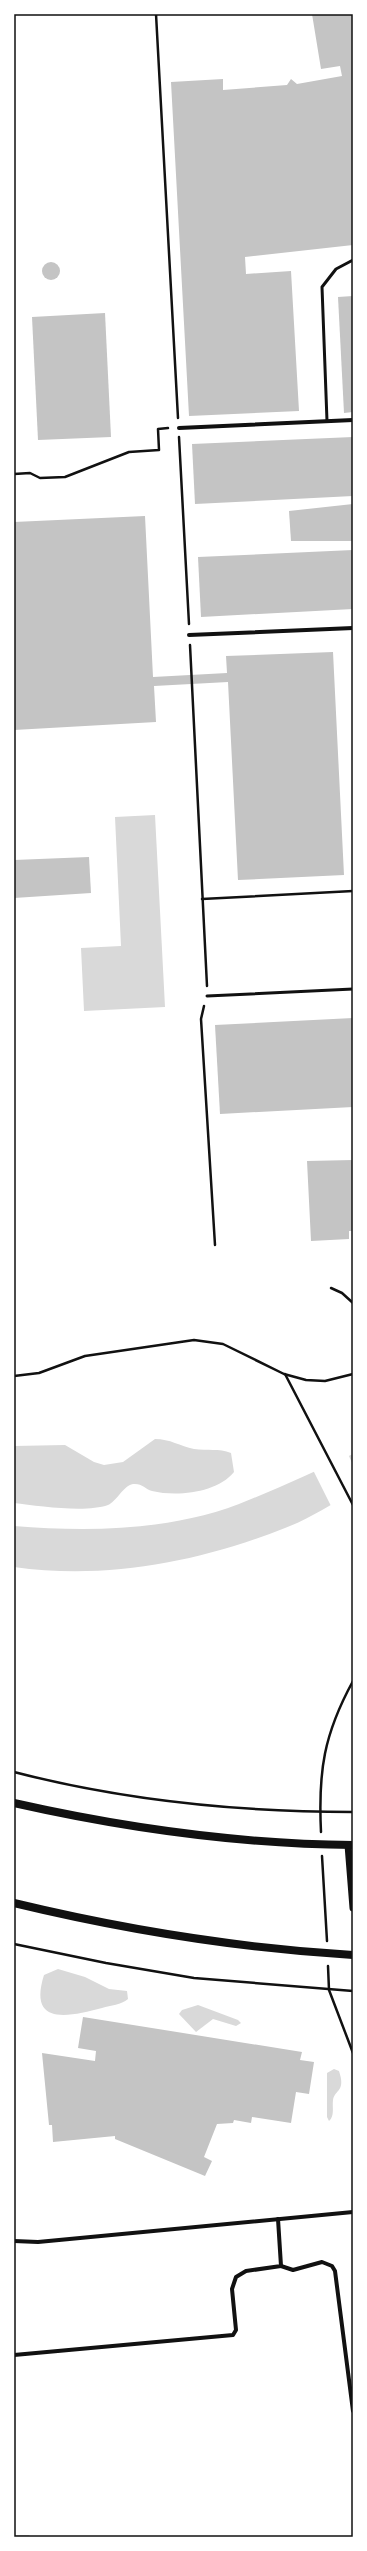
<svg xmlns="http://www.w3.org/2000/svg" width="367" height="2551" font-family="'Libre Baskerville',serif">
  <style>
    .water { fill: #d9d9d9 }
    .pier { fill: #fff }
    .building { fill: #c4c4c4 }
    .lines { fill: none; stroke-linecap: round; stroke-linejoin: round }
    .path { stroke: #111; stroke-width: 2.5 }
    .service { stroke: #111; stroke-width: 3 }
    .minor { stroke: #111; stroke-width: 4 }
    .tertiary { stroke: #111; stroke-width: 7 }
    .secondary { stroke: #111; stroke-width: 8 }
    .neatline { fill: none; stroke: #111; stroke-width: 1.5 }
  </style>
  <rect width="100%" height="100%" fill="#fff"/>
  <g class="water">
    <path d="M 155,815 L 165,1007 L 84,1011 L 81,948 L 121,946 L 115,817 Z"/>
    <path d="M 155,1439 C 170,1439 180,1446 194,1449 C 207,1451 219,1448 231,1453 L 234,1472 C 217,1493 177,1497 152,1491 C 145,1489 142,1483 133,1484 C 123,1486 117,1501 108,1505 C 86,1513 38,1506 14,1503 L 14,1446 L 65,1445 L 94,1462 L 104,1465 L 123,1462 Z"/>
    <path d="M 353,1454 L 353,1493 C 331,1504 309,1519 285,1528 C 199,1562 106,1580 14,1567 L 14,1526 C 88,1532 168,1531 239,1504 C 277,1489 315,1471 353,1454 Z"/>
    <path d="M 58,1969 L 85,1977 L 109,1989 L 127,1991 L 128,1999 C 121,2005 111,2005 102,2008 C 68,2017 28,2026 44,1975 Z"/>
    <path d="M 198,2005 L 238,2020 L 241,2023 L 236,2026 L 213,2019 L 196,2032 L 179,2014 L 182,2010 Z"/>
    <path d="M 334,2069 L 339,2071 C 346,2092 335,2089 333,2100 C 332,2107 335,2116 329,2121 L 327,2117 L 327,2073 Z"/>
  </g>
  <path class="pier" d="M 348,1454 L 353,1465 L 353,1495 L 331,1506 L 313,1470 Z"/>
  <g class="building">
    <path d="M 312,14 L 353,14 L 353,245 L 245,257 L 246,274 L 291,271 L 299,411 L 189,416 L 171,82 L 223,79 L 223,90 L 287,85 L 291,79 L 297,84 L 342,76 L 340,66 L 321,69 Z"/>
    <circle cx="51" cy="271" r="9"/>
    <path d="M 353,296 L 353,412 L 344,413 L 338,297 Z"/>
    <path d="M 105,313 L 111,437 L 38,440 L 32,317 Z"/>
    <path d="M 353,437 L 353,496 L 195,504 L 192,444 Z"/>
    <path d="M 353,504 L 353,541 L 291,541 L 289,511 Z"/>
    <path d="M 145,516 L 153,677 L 227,673 L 226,656 L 333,652 L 344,875 L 238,880 L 228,682 L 154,686 L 156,722 L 14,730 L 14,522 Z"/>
    <path d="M 353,550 L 353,609 L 201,617 L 198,557 Z"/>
    <path d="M 89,857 L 91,893 L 14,898 L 14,860 Z"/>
    <path d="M 353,1018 L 353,1107 L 220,1114 L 215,1025 Z"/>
    <path d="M 353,1160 L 353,1231 L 349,1231 L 349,1239 L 311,1241 L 307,1161 Z"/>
    <path d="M 83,2017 L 302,2052 L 300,2060 L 314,2062 L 309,2094 L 296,2092 L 291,2123 L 252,2117 L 251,2123 L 234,2120 L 233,2123 L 217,2124 L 204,2157 L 212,2161 L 205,2176 L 115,2139 L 115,2136 L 53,2142 L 52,2125 L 49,2125 L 42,2053 L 95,2061 L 96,2051 L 78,2048 Z"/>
  </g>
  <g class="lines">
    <g class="path">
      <path d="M 156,14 L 178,418"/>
      <path d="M 179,437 L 189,624"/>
      <path d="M 14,474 L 30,473 L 40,478 L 65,477 L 129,452 L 159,450 L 158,429 L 168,428"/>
      <path d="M 190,645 L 207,986"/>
      <path d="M 202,899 L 353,891"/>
      <path d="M 204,1006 L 201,1019 L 215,1245"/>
      <path d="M 331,1288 L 342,1293 L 353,1303"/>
      <path d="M 285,1374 L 353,1505"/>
      <path d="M 14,1376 L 39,1373 L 85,1356 L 194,1340 L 223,1344 L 284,1374 L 306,1380 L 325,1381 L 353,1374"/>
      <path d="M 14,1772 C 126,1801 238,1812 353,1812"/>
      <path d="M 321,1832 C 318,1771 324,1734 353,1681"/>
      <path d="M 322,1856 L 327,1941"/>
      <path d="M 14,1944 L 106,1963 L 194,1978 L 353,1991"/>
      <path d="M 328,1966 L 329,1990 L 353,2053"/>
      <path d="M 14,2537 L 29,2537"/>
    </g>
    <g class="service">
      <path d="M 327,421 L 322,287 L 336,269 L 353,260"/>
      <path d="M 207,996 L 353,989"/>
    </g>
    <g class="minor">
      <path d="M 179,428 L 353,420"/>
      <path d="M 189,635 L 353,628"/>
      <path d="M 14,2241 L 38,2242 L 353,2212"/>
      <path d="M 281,2266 L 293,2270 L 322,2262 L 332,2266 L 335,2271 L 353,2411"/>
      <path d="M 14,2355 L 233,2335 L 236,2330 L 232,2289 L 236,2277 L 246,2271 L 281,2266 L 278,2219"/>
    </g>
    <path class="tertiary" d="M 348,1845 L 353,1908"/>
    <g class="secondary">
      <path d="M 14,1803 C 125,1828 239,1844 353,1845"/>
      <path d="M 14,1903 C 126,1930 238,1948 353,1955"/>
    </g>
  </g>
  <rect width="367" height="2551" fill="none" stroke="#ffffff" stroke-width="30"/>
  <rect x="15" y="15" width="337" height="2521" class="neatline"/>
</svg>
